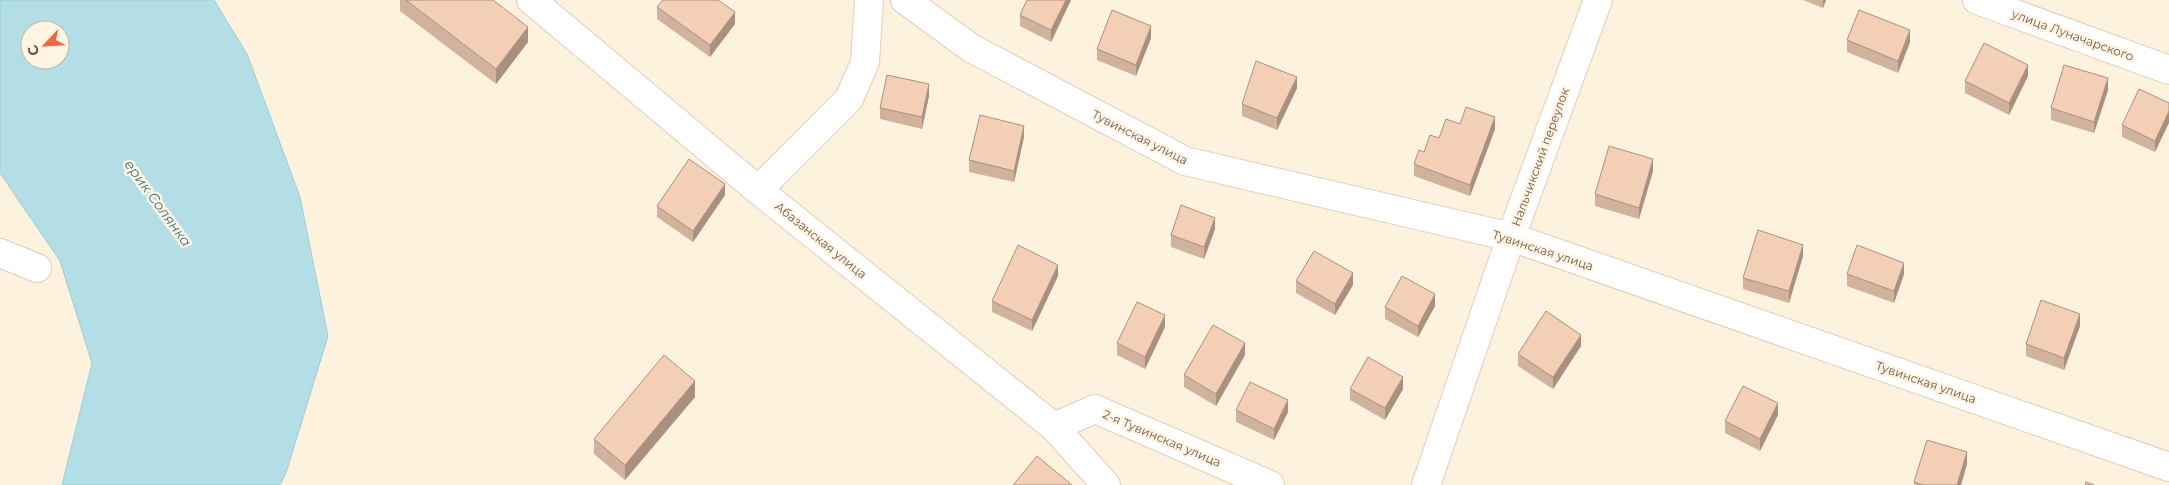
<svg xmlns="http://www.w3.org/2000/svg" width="2169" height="485" font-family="Montserrat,sans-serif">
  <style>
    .water { fill: #b3dee6; stroke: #99cdd9; fill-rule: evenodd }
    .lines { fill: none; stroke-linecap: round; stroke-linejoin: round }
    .street-casing { stroke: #e1cdba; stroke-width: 30 }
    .street { stroke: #fff; stroke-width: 28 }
    .wall { fill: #d1b29c }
    .shaded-wall { fill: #aa917f }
    .building { fill: #f3cfb5; stroke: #aa917f }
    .labels { text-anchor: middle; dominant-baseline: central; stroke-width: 5; stroke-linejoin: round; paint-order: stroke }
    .street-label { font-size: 12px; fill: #735746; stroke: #fff5e5 }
    .water-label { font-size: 14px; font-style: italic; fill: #3c7481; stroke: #fff5e5 }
  </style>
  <rect width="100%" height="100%" fill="#fdf2de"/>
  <path class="water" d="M 0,0 L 214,0 L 247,54 L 300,197 L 328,336 L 286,473 L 280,485 L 62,485 L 92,363 L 60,261 L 0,173 ZM 30,30 L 60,30 L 60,60 L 30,60 Z"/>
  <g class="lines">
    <defs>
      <g id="street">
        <path d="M 531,0 L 758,190 L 1054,427 L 1106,485"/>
        <path d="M 905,0 L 971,48 L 1185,161 L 1511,237 L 2169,467"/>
        <path d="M 1977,0 L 2169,70"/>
        <path d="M 758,190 L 849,99 L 865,62 L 869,0"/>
        <path d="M 0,253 L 37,268"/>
        <path d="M 1054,427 L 1095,409 L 1270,485"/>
        <path d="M 1426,485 L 1511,237 L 1598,0"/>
      </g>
    </defs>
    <use href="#street" class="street-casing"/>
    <use href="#street" class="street"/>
  </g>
  <g class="wall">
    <path d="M 400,0 L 493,0 L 528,42 L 496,84 L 400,11 Z"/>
    <path d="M 1071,0 L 1051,42 L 1020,26 L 1020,15 Z"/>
    <path d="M 1803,0 L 1826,0 L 1823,8 Z"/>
    <path d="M 657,7 L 735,24 L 710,57 L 657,19 Z"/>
    <path d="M 1151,38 L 1136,76 L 1097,60 L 1097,49 Z"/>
    <path d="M 1847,40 L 1910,42 L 1898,73 L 1847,52 Z"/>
    <path d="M 2028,76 L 2009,115 L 1965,93 L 1965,81 Z"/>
    <path d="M 1297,88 L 1277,130 L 1242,116 L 1242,104 Z"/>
    <path d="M 2108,90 L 2094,133 L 2051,120 L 2051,108 Z"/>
    <path d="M 929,96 L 922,129 L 880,119 L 880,108 Z"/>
    <path d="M 2169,103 L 2155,152 L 2122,137 L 2122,125 Z"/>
    <path d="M 1460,124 L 1495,129 L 1470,196 L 1414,176 L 1414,164 L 1424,152 L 1439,138 Z"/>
    <path d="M 1024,137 L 1014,182 L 969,172 L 969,160 Z"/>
    <path d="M 1653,171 L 1639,219 L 1595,206 L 1595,194 Z"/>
    <path d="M 725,195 L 693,242 L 657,217 L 657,206 Z"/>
    <path d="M 1215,229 L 1204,259 L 1171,247 L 1171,235 Z"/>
    <path d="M 1803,256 L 1789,303 L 1743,289 L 1743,278 Z"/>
    <path d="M 1847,274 L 1904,274 L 1894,303 L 1847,286 Z"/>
    <path d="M 1058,276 L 1032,331 L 992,312 L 992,301 Z"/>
    <path d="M 1296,281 L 1353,285 L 1335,315 L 1296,293 Z"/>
    <path d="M 1435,306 L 1418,337 L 1385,319 L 1385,307 Z"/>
    <path d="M 2080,326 L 2064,370 L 2026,356 L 2026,344 Z"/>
    <path d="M 1165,327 L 1145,369 L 1117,355 L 1117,343 Z"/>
    <path d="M 1581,346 L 1553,389 L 1518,366 L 1518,354 Z"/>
    <path d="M 1245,355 L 1216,406 L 1184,387 L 1184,375 Z"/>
    <path d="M 1350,389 L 1403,389 L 1385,420 L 1350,400 Z"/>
    <path d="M 695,397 L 625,480 L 594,454 L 594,439 Z"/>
    <path d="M 1236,410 L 1288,412 L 1274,440 L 1236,422 Z"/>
    <path d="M 1778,415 L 1760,451 L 1725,433 L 1725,421 Z"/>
    <path d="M 1967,464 L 1961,485 L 1914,485 L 1914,482 Z"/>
  </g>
  <g class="shaded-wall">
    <path d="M 1066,0 L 1071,0 L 1051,42 L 1051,30 Z"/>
    <path d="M 1823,0 L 1826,0 L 1823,8 Z"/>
    <path d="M 735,12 L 735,24 L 710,57 L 710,45 Z"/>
    <path d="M 1151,26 L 1151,38 L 1136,76 L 1136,65 Z"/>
    <path d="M 528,27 L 528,42 L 496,84 L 496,69 Z"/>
    <path d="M 1910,30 L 1910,42 L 1898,73 L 1898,61 Z"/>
    <path d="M 2028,65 L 2028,76 L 2009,115 L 2009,103 Z"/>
    <path d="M 1297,77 L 1297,88 L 1277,130 L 1277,118 Z"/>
    <path d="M 2108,78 L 2108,90 L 2094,133 L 2094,122 Z"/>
    <path d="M 929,84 L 929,96 L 922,129 L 922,117 Z"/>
    <path d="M 2169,111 L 2169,123 L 2155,152 L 2155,141 Z"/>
    <path d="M 1495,117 L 1495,129 L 1470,196 L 1470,185 Z"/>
    <path d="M 1024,126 L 1024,137 L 1014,182 L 1014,171 Z"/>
    <path d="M 1653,159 L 1653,171 L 1639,219 L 1639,208 Z"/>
    <path d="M 725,184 L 725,195 L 693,242 L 693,231 Z"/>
    <path d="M 1215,218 L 1215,229 L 1204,259 L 1204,247 Z"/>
    <path d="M 1803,245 L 1803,256 L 1789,303 L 1789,291 Z"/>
    <path d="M 1904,263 L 1904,274 L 1894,303 L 1894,291 Z"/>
    <path d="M 1058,265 L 1058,276 L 1032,331 L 1032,320 Z"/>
    <path d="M 1353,273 L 1353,285 L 1335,315 L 1335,304 Z"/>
    <path d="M 1435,294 L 1435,306 L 1418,337 L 1418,326 Z"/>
    <path d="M 2080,314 L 2080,326 L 2064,370 L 2064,358 Z"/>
    <path d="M 1165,315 L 1165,327 L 1145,369 L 1145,357 Z"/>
    <path d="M 1581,335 L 1581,346 L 1553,389 L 1553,377 Z"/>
    <path d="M 1245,343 L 1245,355 L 1216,406 L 1216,394 Z"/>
    <path d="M 1403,377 L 1403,389 L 1385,420 L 1385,408 Z"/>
    <path d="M 695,381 L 695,397 L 625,480 L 625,465 Z"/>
    <path d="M 1288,400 L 1288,412 L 1274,440 L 1274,429 Z"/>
    <path d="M 1778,403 L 1778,415 L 1760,451 L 1760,439 Z"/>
    <path d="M 1967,452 L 1967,464 L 1961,485 L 1957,485 Z"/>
  </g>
  <g class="building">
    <path d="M 406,0 L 493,0 L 528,27 L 496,69 Z"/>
    <path d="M 663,0 L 718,0 L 735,12 L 710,45 L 657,7 Z"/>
    <path d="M 1027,0 L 1066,0 L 1051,30 L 1020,15 Z"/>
    <path d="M 1112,10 L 1151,26 L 1136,65 L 1097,49 Z"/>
    <path d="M 1859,10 L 1910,30 L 1898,61 L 1847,40 Z"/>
    <path d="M 1984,43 L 2028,65 L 2009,103 L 1965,81 Z"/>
    <path d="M 1256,61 L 1297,77 L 1277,118 L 1242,104 Z"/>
    <path d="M 2064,65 L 2108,78 L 2094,122 L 2051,108 Z"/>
    <path d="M 887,75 L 929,84 L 922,117 L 880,108 Z"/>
    <path d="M 2139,89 L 2169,103 L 2169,111 L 2155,141 L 2122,125 Z"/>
    <path d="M 1466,107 L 1495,117 L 1470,185 L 1414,164 L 1419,150 L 1424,152 L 1430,135 L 1439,138 L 1446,119 L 1460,124 Z"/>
    <path d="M 980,115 L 1024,126 L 1014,171 L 969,160 Z"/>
    <path d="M 1609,146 L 1653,159 L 1639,208 L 1595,194 Z"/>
    <path d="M 689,159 L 725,184 L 693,231 L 657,206 Z"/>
    <path d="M 1181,205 L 1215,218 L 1204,247 L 1171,235 Z"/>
    <path d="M 1758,230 L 1803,245 L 1789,291 L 1743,278 Z"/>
    <path d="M 1018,245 L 1058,265 L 1032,320 L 992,301 Z"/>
    <path d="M 1857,245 L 1904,263 L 1894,291 L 1847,274 Z"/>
    <path d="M 1314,251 L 1353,273 L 1335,304 L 1296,281 Z"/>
    <path d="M 1402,276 L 1435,294 L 1418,326 L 1385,307 Z"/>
    <path d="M 2041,300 L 2080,314 L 2064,358 L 2026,344 Z"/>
    <path d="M 1137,302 L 1165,315 L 1145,357 L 1117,343 Z"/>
    <path d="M 1546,311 L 1581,335 L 1553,377 L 1518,354 Z"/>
    <path d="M 1213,325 L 1245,343 L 1216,394 L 1184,375 Z"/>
    <path d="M 664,355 L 695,381 L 625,465 L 594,439 Z"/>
    <path d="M 1368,357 L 1403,377 L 1385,408 L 1350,389 Z"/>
    <path d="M 1250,382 L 1288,400 L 1274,429 L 1236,410 Z"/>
    <path d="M 1743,386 L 1778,403 L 1760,439 L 1725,421 Z"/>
    <path d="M 1927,440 L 1967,452 L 1957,485 L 1923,485 L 1914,482 Z"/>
    <path d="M 1037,456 L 1072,485 L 1013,485 Z"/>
    <path d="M 2086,482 L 2094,485 L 2085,485 Z"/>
  </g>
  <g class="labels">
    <g class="street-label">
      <text transform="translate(2073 35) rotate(20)">улица Луначарского</text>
      <text transform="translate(1140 137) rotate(27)">Тувинская улица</text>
      <text transform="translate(1540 157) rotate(-70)">Нальчикский переулок</text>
      <text transform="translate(821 240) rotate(39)">Абазанская улица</text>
      <text transform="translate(1543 250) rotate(18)">Тувинская улица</text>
      <text transform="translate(1926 382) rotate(19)">Тувинская улица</text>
      <text transform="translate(1162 438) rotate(23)">2-я Тувинская улица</text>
    </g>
    <g class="water-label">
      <text transform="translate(158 203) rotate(54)">ерик Солянка</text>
    </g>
  </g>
  <g transform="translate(45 45) rotate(245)"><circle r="24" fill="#fff5e5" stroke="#c7b6a5"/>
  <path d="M0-4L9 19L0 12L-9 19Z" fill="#ec683e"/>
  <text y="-8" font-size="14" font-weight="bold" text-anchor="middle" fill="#735746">С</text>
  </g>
</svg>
